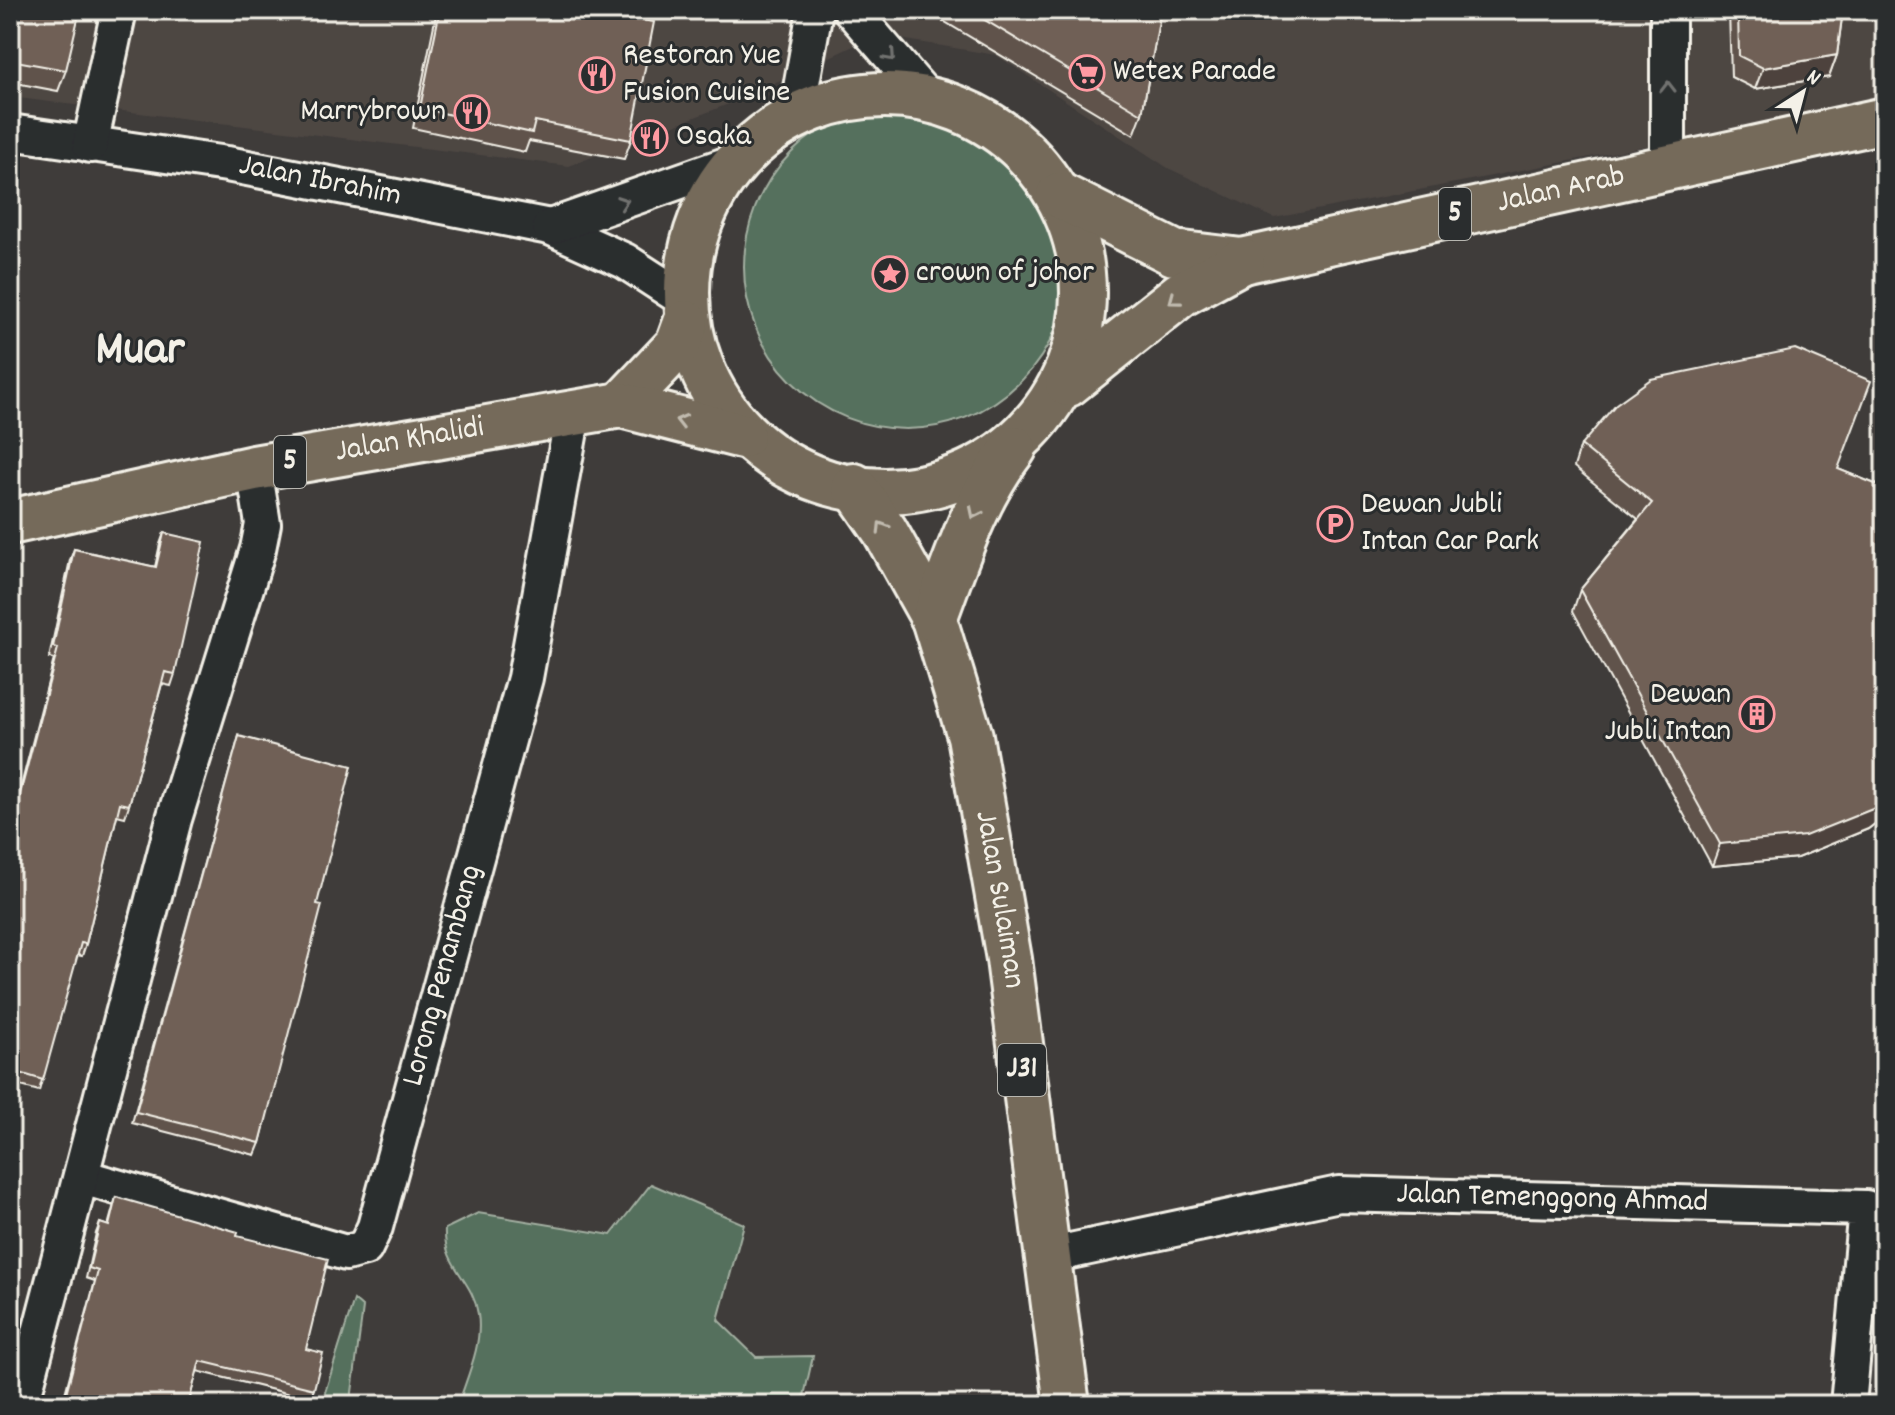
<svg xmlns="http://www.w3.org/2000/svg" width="1895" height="1415" font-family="Dekko,sans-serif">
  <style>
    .built { fill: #4e4743 }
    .green { fill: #556f5d; stroke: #a4b0a2; stroke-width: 2 }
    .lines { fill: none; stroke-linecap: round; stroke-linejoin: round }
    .street-casing { stroke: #f4f1e8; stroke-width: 40 }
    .primary-casing { stroke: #f4f1e8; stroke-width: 50 }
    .street { stroke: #2a2d2e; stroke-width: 34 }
    .primary { stroke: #746a5a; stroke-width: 44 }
    .wall { fill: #60534b; stroke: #f4f1e8; stroke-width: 2 }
    .shaded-wall { fill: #4e433d; stroke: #f4f1e8; stroke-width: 2 }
    .building { fill: #706057; stroke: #f4f1e8; stroke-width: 2 }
    .oneway { stroke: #71726f }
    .oneway2 { stroke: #c1bbaf }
    .labels { text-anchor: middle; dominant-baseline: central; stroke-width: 6; stroke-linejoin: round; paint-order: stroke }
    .shield { fill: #2a2d2e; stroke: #b7b6b0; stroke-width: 2 }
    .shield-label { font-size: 30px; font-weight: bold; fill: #f4f1e8 }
    .poi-label { font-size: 32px; fill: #f4f1e8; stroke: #2a2d2e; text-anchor: start }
    .street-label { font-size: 32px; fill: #f4f1e8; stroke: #2a2d2e }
    .town-label { font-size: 48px; font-weight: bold; fill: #f4f1e8; stroke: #2a2d2e }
  </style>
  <rect width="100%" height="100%" fill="#3f3c3a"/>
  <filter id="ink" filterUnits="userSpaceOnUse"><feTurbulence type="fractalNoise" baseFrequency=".0125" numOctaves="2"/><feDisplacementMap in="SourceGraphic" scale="16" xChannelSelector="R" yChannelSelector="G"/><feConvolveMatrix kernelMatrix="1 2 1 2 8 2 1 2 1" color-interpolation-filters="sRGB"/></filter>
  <g filter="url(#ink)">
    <path class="built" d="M 10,10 L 1885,10 L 1885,100 L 1274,218 L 1168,168 L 996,55 L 877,35 L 731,103 L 569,166 L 10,97 Z"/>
    <g class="green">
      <circle cx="906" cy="267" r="162"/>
      <path d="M 651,1184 L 744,1224 L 718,1320 L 756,1357 L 813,1356 L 802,1405 L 458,1405 C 467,1377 483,1344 478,1314 C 473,1279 443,1267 445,1229 L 478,1213 L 611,1235 Z"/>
      <path d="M 354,1300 L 363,1308 L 351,1400 L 355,1405 L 321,1405 Z"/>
    </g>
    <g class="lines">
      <defs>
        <g id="street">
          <path d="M 851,10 L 930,101"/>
          <path d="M 1668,10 L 1668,165"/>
          <path d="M 796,116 L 815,10"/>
          <path id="s1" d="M 10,132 L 227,164 L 550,227 L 625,261 L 685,300"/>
          <path d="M 90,145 L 119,10"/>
          <path d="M 550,227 L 737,161"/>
          <path id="s2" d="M 82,1177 L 346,1253 L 365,1248 L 375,1227 L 525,678 L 573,414"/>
          <path id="s3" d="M 1047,1256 L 1339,1194 L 1866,1208 L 1848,1405"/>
          <path d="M 21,1405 L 174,819 L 258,549 L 263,524 L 254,468"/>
        </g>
        <g id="primary">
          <circle cx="885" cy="293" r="198"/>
          <path id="s4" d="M 1059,195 L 1174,253 L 1242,261 L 1885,120"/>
          <path d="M 1068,384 L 1181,294 L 1242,261"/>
          <path d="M 621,405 L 678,345 L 686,323"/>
          <path id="s5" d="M 854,486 L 885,531 L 934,619 L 970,736 L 1009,959 L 1067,1405"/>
          <path id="s6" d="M 10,522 L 254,468 L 621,405 L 742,436"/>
          <path d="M 934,619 C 956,560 975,498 1014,448"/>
        </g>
      </defs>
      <use href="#street" class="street-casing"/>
      <use href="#primary" class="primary-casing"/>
      <use href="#street" class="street"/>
      <use href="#primary" class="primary"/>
    </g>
    <g class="wall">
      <path d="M 10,10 L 66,70 L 58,91 L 10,82 Z"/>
      <path d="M 437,10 L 627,10 L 631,140 L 624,159 L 529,141 L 525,152 L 413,128 Z"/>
      <path d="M 925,10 L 1161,10 L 1142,114 L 1134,135 Z"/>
      <path d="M 1729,10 L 1843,10 L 1837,55 L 1829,77 L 1755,89 L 1731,77 Z"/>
      <path d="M 1581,445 L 1838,469 L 1885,488 L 1885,816 L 1868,829 L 1797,858 L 1712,866 L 1573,611 L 1580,590 L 1638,519 L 1574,467 Z"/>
      <path d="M 164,533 L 175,674 L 171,686 L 162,684 L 129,805 L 125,817 L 117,815 L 86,944 L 82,956 L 77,955 L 39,1091 L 10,1083 L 10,824 L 11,824 L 54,659 L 49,658 L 70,560 L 74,549 L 155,567 L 160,544 Z"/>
      <path d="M 239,736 L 317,904 L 260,1143 L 255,1155 L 132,1123 Z"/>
      <path d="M 116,1197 L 237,1236 L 306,1349 L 314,1389 L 310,1399 L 197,1371 L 188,1405 L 62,1405 L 95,1281 L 86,1278 L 96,1233 L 100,1223 L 108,1226 Z"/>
    </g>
    <g class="shaded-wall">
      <path d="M 1837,55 L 1829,77 L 1755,89 L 1763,68 Z"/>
      <path d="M 1885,801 L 1885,816 L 1868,829 L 1797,858 L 1712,866 L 1720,844 Z"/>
    </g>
    <g class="building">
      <path d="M 10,10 L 80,10 L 66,70 L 10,60 Z"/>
      <path d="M 440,10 L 627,10 L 628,18 L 654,22 L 631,140 L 535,121 L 532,133 L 420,108 Z"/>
      <path d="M 968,10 L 1161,10 L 1142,114 Z"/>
      <path d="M 1738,10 L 1843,10 L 1837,55 L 1763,68 L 1739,56 Z"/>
      <path d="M 1795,349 L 1871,381 L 1838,469 L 1885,488 L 1885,801 L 1875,808 L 1805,836 L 1720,844 L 1580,590 L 1652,503 L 1581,445 L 1616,404 L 1651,379 Z"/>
      <path d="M 164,533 L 204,542 L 175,674 L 165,672 L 129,805 L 120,803 L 86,944 L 81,943 L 43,1080 L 10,1070 L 10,824 L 12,825 L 58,648 L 53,647 L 74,549 L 156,567 Z"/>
      <path d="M 239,736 L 352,766 L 317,904 L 322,905 L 260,1143 L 136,1112 Z"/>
      <path d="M 116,1197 L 238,1232 L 237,1236 L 328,1259 L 306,1349 L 323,1353 L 314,1389 L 200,1361 L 188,1405 L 63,1405 L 98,1271 L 89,1268 L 100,1223 L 109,1226 Z"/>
    </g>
    <defs><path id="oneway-chevron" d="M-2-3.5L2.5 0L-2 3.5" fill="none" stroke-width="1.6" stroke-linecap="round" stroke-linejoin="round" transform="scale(2)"/></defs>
    <g class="oneway">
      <use href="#oneway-chevron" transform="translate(890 56) rotate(48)"/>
      <use href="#oneway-chevron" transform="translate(1668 87) rotate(-90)"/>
      <use href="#oneway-chevron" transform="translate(623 202) rotate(-19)"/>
    </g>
    <g class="oneway2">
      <use href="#oneway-chevron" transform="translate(1174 300) rotate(143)"/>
      <use href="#oneway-chevron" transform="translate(681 421) rotate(-166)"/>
      <use href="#oneway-chevron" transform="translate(975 513) rotate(116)"/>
      <use href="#oneway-chevron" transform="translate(882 527) rotate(-122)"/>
    </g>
  </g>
  <defs>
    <symbol id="supermarket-ring" viewBox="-11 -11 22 22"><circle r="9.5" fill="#2a2d2e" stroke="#ff9aa2" stroke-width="1.5"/><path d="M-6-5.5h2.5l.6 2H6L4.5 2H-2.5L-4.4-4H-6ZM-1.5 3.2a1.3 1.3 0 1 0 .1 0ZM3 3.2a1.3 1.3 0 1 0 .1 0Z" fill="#ff9aa2"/></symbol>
    <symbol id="restaurant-ring" viewBox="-11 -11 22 22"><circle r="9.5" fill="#2a2d2e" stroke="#ff9aa2" stroke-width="1.5"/><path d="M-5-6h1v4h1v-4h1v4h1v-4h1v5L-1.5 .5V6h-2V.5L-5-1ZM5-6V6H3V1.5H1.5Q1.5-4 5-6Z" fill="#ff9aa2"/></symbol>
    <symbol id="sight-ring" viewBox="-11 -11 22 22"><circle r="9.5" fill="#2a2d2e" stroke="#ff9aa2" stroke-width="1.5"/><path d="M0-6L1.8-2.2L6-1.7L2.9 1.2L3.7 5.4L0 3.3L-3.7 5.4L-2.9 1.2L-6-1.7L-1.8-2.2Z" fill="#ff9aa2"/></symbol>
    <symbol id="parking-ring" viewBox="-11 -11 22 22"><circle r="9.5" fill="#2a2d2e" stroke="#ff9aa2" stroke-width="1.5"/><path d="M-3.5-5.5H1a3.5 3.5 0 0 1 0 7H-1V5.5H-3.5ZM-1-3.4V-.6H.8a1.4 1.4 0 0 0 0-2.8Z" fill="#ff9aa2"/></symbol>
    <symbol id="building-ring" viewBox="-11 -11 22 22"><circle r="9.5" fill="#2a2d2e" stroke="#ff9aa2" stroke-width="1.5"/><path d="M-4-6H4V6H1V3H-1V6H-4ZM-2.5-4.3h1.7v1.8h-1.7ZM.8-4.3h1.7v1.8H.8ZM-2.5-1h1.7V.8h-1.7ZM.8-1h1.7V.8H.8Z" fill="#ff9aa2"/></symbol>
  </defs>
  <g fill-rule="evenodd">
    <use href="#supermarket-ring" x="1067" y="53" width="40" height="40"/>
    <use href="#restaurant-ring" x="577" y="55" width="40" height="40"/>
    <use href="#restaurant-ring" x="452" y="93" width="40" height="40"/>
    <use href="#restaurant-ring" x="630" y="118" width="40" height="40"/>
    <use href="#sight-ring" x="870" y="254" width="40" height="40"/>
    <use href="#parking-ring" x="1315" y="504" width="40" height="40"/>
    <use href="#building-ring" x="1737" y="694" width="40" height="40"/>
  </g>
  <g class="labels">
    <g class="shield">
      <rect x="1439" y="188" width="32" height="52" rx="6"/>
      <rect x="274" y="436" width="32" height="52" rx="6"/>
      <rect x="998" y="1044" width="48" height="52" rx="6"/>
    </g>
    <g class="shield-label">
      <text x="1455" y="214">5</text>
      <text x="290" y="462">5</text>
      <text x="1022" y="1070">J31</text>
    </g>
    <g class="poi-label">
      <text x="623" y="57">Restoran Yue<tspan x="623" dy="37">Fusion Cuisine</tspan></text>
      <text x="1113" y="73">Wetex Parade</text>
      <text x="446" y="113" text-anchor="end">Marrybrown</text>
      <text x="676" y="138">Osaka</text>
      <text x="916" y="274">crown of johor</text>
      <text x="1361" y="506">Dewan Jubli<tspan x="1361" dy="37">Intan Car Park</tspan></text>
      <text x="1731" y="696" text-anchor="end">Dewan<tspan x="1731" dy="37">Jubli Intan</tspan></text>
    </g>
    <g class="street-label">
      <text stroke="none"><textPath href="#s1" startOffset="314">Jalan Ibrahim</textPath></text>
      <text stroke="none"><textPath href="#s4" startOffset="524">Jalan Arab</textPath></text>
      <text stroke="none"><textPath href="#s6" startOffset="408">Jalan Khalidi</textPath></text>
      <text stroke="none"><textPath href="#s5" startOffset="444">Jalan Sulaiman</textPath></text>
      <text stroke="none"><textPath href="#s2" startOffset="578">Lorong Penambang</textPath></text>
      <text stroke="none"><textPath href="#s3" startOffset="512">Jalan Temenggong Ahmad</textPath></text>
    </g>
    <g class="town-label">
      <text x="140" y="352">Muar</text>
    </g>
  </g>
  <rect width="1895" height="1415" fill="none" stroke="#2a2d2e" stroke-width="40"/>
  <rect x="20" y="20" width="1855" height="1375" fill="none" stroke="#f4f1e8" stroke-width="3" filter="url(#ink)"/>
  <g transform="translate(1803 92) rotate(36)" stroke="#2a2d2e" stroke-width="6" paint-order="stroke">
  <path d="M0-6L14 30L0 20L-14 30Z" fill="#f4f1e8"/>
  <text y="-12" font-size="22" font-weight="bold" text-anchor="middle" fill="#f4f1e8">N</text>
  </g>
</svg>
